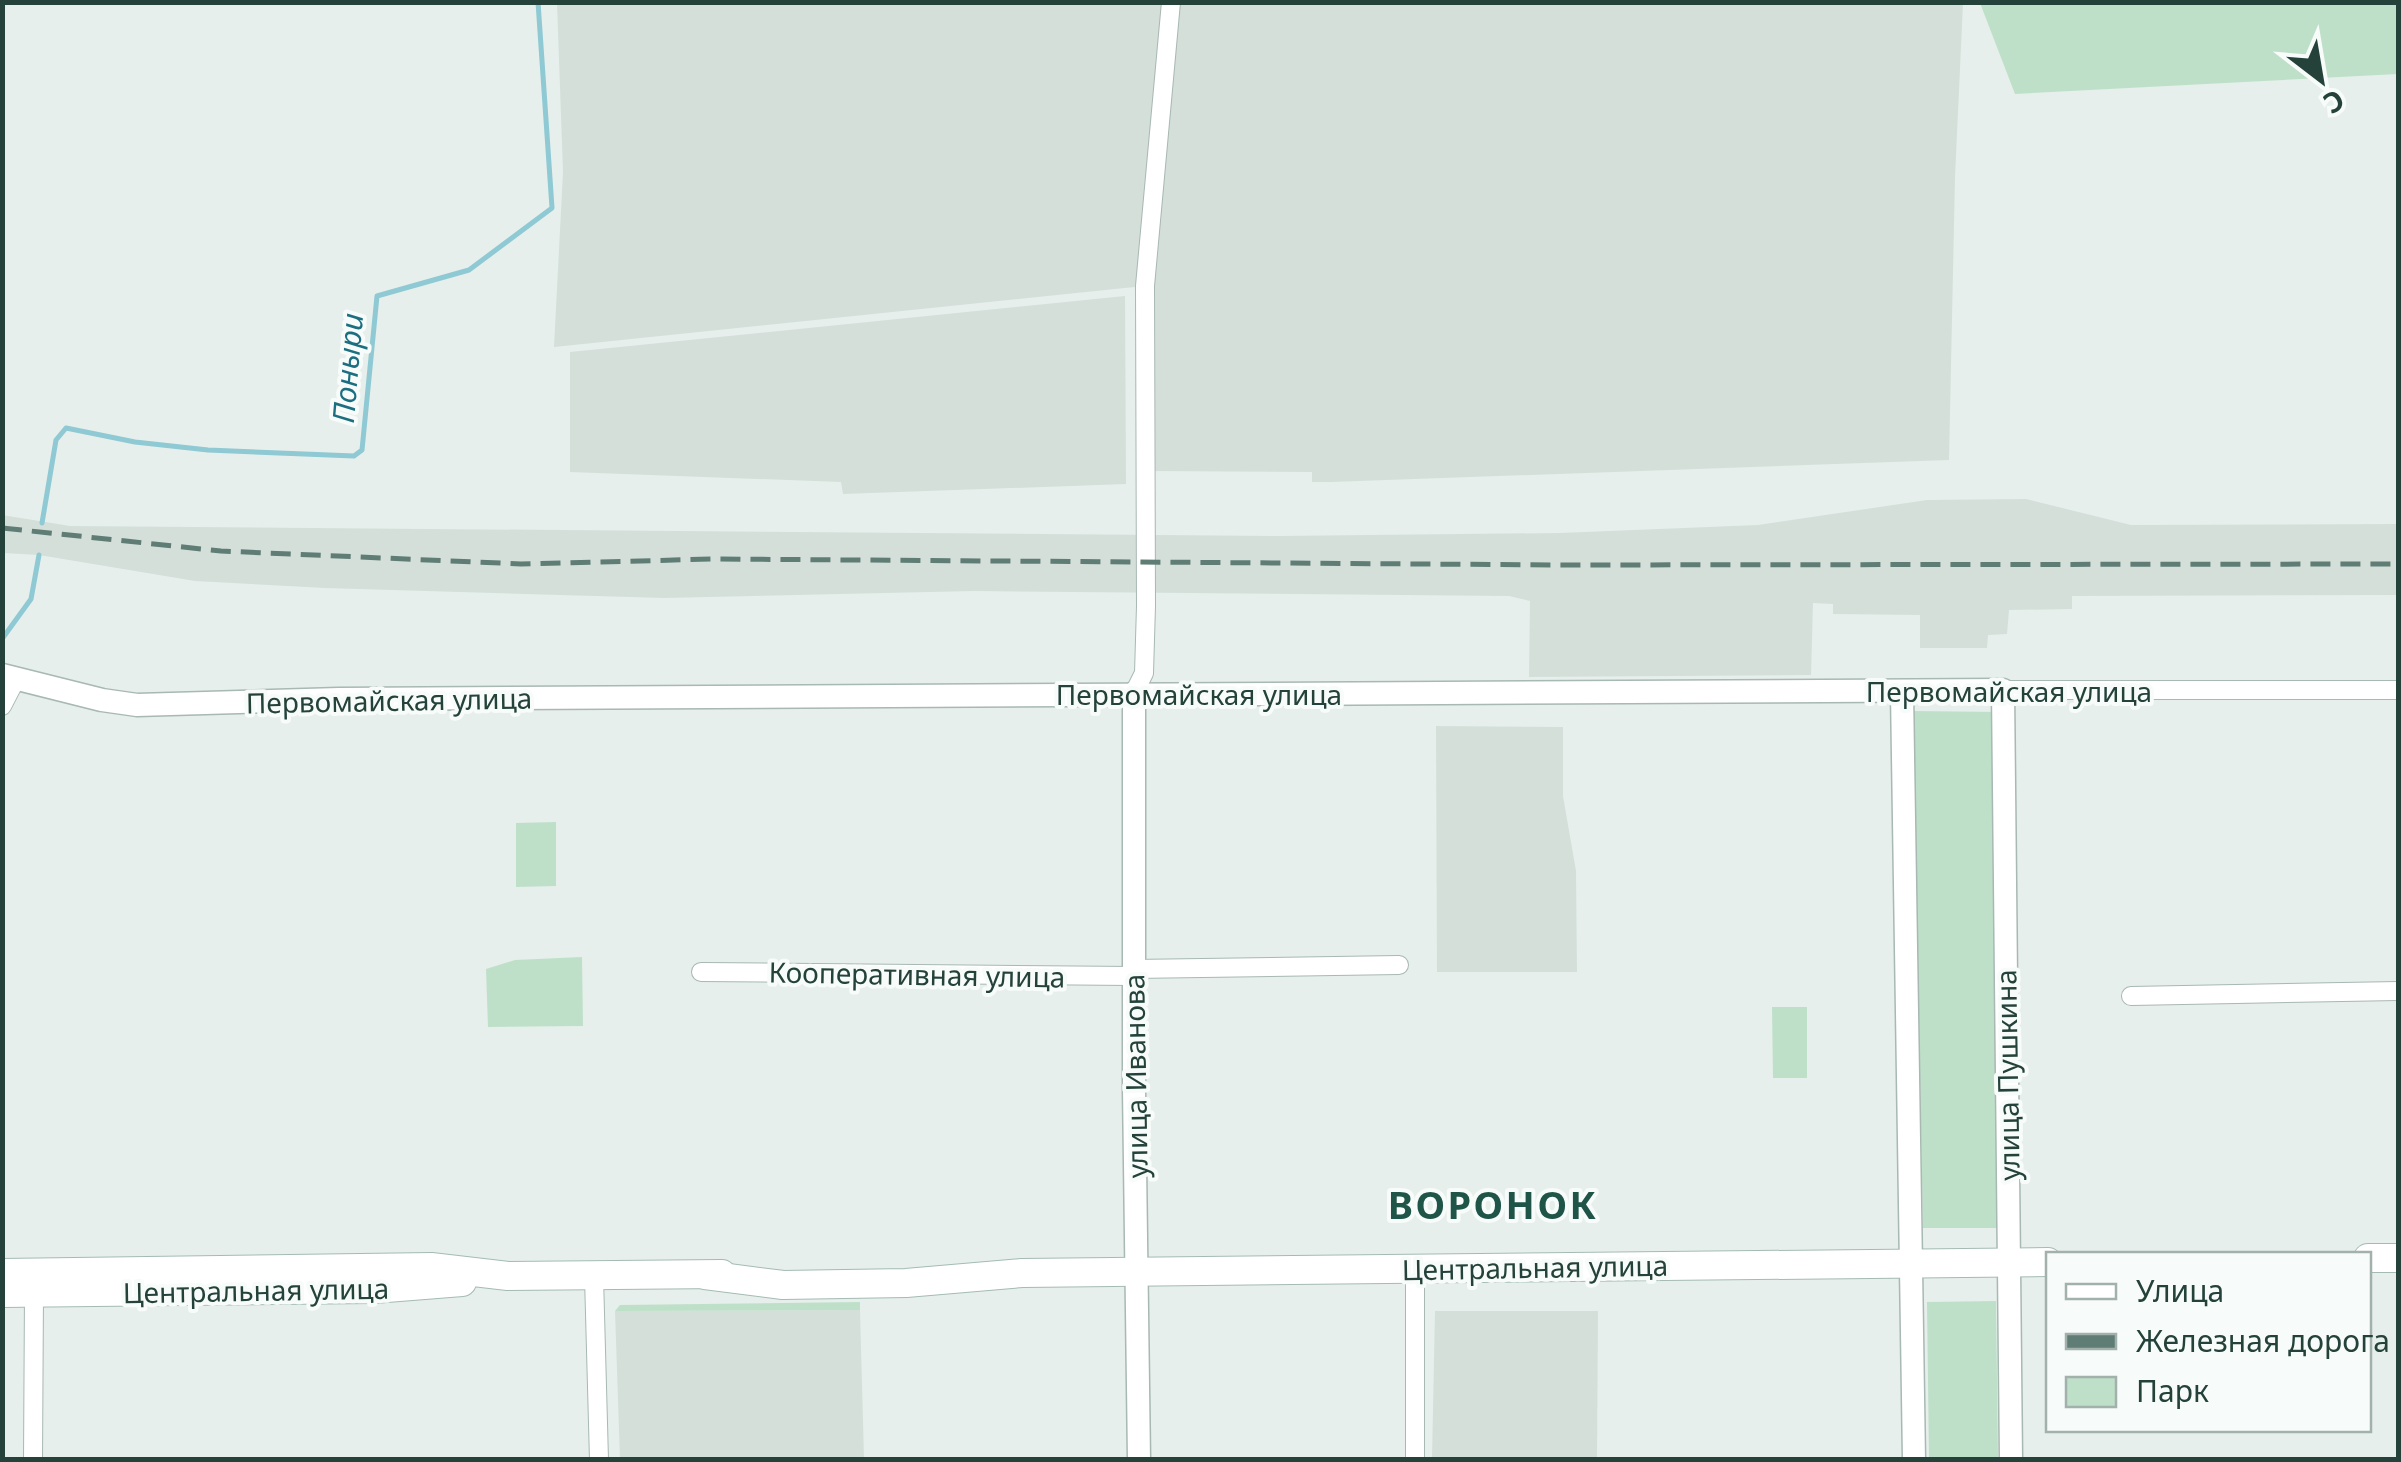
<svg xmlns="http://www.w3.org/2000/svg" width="2401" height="1462" font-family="'Noto Sans',sans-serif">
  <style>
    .built { fill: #d4dfda }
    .green { fill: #bfe0c8 }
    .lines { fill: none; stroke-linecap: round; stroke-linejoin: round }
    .stream { stroke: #8ec9d4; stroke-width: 5 }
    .minor-casing { stroke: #a8b8b2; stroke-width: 20 }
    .tertiary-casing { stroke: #a8b8b2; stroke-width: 25 }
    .secondary-casing { stroke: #a4bbb3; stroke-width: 30 }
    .minor { stroke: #fff; stroke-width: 18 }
    .tertiary { stroke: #fff; stroke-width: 22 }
    .secondary { stroke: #fff; stroke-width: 28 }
    .rail { stroke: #5f7d75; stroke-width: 5; stroke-dasharray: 20 10; stroke-linecap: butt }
    .labels { text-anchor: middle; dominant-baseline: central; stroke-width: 8; stroke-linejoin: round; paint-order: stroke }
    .street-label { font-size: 28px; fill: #24423a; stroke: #f7fbf9 }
    .water-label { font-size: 30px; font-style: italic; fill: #1c6f80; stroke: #f7fbf9 }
    .district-label { font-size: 38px; font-weight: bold; letter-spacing: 2.5px; fill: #1f5548; stroke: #f7fbf9 }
  </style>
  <rect width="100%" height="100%" fill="#e6efeb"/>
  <g class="built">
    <path d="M 557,3 L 1963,3 L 1955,177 L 1949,460 L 1331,482 L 1312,482 L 1312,472 L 1147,471 L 1144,286 L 554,347 L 563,172 Z"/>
    <path d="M 1125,296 L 1126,484 L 843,494 L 841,482 L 570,472 L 570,352 Z"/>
    <path d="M 2026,499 L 2131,525 L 2398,524 L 2398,595 L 2072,596 L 2072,609 L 2009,610 L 2007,634 L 1988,635 L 1987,648 L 1920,648 L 1920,615 L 1833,614 L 1833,604 L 1813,603 L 1811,675 L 1529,677 L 1530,601 L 1509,596 L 974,591 L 664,598 L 325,588 L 195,581 L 39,555 L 3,553 L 2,515 L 70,526 L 1280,536 L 1560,533 L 1758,525 L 1927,500 Z"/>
    <path d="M 1436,726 L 1563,727 L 1563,796 L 1576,871 L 1577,972 L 1437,972 Z"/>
    <path d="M 860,1310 L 864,1459 L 620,1459 L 615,1311 Z"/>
    <path d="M 1435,1311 L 1598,1311 L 1597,1459 L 1432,1459 Z"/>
  </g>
  <g class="green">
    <path d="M 1980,3 L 2398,3 L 2398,74 L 2015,94 Z"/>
    <path d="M 1913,711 L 1999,712 L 2002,1228 L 1923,1228 Z"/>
    <path d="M 556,822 L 556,886 L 516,887 L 516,823 Z"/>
    <path d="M 582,957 L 583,1026 L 488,1027 L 486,969 L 515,960 Z"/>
    <path d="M 1772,1007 L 1807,1007 L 1807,1078 L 1773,1078 Z"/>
    <path d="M 1996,1301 L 1998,1459 L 1929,1459 L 1927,1302 Z"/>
    <path d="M 860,1302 L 860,1310 L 615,1311 L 620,1305 Z"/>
  </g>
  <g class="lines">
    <g class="stream">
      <path d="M 42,523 L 56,440 L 66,428 L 135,442 L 208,450 L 354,456 L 362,450 L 377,296 L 469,270 L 552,208 L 538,2"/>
      <path d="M 2,639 L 31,599 L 39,555"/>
    </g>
    <defs>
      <g id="minor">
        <path d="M 2003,690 L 2398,690"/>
        <path d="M 1134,693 L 1144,673 L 1146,606 L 1145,286 L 1171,2"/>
        <path d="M 2,706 L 16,679"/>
        <path d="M 1133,969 L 1399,965"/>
        <path d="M 701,972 L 1133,976"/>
        <path d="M 2131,996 L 2398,991"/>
        <path d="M 594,1277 L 599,1460"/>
        <path d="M 33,1460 L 34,1293"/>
        <path d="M 1415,1460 L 1415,1269"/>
      </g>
      <g id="tertiary">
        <path d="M 2,675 L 102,700 L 137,705 L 339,699 L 2003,690 L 2011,1460"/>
        <path d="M 1902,692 L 1914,1460"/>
        <path d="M 1134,693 L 1134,1089 L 1139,1460"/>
      </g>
      <g id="secondary">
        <path d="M 2368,1258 L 2398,1258"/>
        <path d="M 2,1273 L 431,1267 L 508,1276 L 722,1274"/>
        <path d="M 705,1275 L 783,1285 L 906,1283 L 1022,1273 L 2048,1262"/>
        <path d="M 2,1293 L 374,1289 L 462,1282"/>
      </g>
    </defs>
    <use href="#minor" class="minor-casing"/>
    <use href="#tertiary" class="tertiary-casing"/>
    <use href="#secondary" class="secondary-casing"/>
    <use href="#minor" class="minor"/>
    <use href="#tertiary" class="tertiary"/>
    <use href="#secondary" class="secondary"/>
    <path class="rail" d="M 2,528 L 221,551 L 521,564 L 714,559 L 1564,565 L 2398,564"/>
  </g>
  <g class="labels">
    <g class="street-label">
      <text x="2009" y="691">Первомайская улица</text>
      <text x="1199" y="694">Первомайская улица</text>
      <text transform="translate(389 700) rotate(-1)">Первомайская улица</text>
      <text transform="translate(917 974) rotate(1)">Кооперативная улица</text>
      <text transform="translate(2007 1075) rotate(-91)">улица Пушкина</text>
      <text transform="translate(1135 1076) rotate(-91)">улица Иванова</text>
      <text transform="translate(1535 1267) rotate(-1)">Центральная улица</text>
      <text transform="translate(256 1290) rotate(-1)">Центральная улица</text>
    </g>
    <g class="water-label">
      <text transform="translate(347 368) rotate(-85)">Поныри</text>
    </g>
    <g class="district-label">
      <text x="1493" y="1204">ВОРОНОК</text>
    </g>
  </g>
  <rect width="2401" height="1462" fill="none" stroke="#24423a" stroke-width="10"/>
  <rect x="2046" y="1252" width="325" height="180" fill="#f7fbf9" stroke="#a3b1ad" stroke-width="2.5"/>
  <rect x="2066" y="1284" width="50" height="15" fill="#ffffff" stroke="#a3b1ad" stroke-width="2.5"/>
  <text x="2136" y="1302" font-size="30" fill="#24423a">Улица</text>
  <rect x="2066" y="1334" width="50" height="15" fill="#5f7d75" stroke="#a3b1ad" stroke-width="2.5"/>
  <text x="2136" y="1352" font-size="30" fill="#24423a">Железная дорога</text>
  <rect x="2066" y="1377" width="50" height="30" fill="#bfe0c8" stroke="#a3b1ad" stroke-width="2.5"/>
  <text x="2136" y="1402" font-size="30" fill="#24423a">Парк</text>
  <g transform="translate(2321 80) rotate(149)" stroke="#f7fbf9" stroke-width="8" paint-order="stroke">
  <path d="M0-8L18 38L0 25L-18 38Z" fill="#24423a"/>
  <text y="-15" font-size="28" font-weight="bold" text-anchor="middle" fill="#24423a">С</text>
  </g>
</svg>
